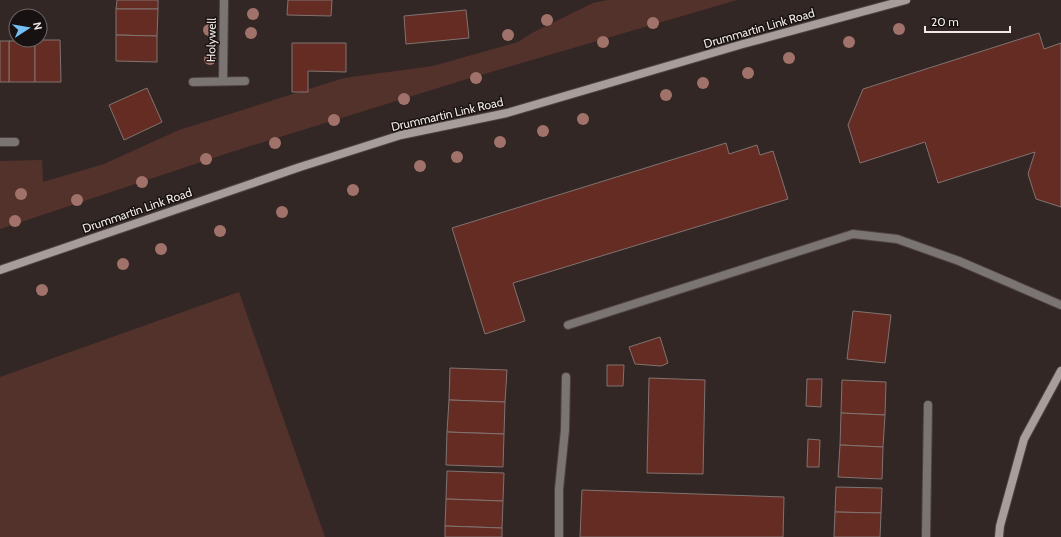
<svg xmlns="http://www.w3.org/2000/svg" width="1061" height="537" font-family="Cabin,sans-serif">
  <style>
    .green { fill: #54322c }
    .building { fill: #652c23; stroke: #807370 }
    .lines { fill: none; stroke-linecap: round; stroke-linejoin: round }
    .lane-casing { stroke: #4e4240; stroke-width: 10 }
    .street-casing { stroke: #4e4240; stroke-width: 10 }
    .secondary-casing { stroke: #4e4240; stroke-width: 10 }
    .lane { stroke: #7a7472; stroke-width: 8 }
    .street { stroke: #7a7472; stroke-width: 8 }
    .secondary { stroke: #a79d9b; stroke-width: 8 }
    .tree { fill: #a1726a }
    .labels { text-anchor: middle; dominant-baseline: central; stroke-width: 3; stroke-linejoin: round; paint-order: stroke }
    .street-label { font-size: 12px; fill: #f1e9e7; stroke: #171211 }
  </style>
  <rect width="100%" height="100%" fill="#332725"/>
  <g class="green">
    <path d="M 608,0 L 737,0 L 467,79 L 228,153 L 0,229 L 0,161 L 42,160 L 43,182 L 104,164 L 179,130 L 344,78 L 433,66 L 518,42 L 532,33 L 593,3 Z"/>
    <path d="M 239,292 L 325,537 L 0,537 L 0,377 Z"/>
  </g>
  <g class="building">
    <path d="M 117,0 L 158,0 L 158,9 L 116,9 Z"/>
    <path d="M 288,0 L 332,0 L 331,16 L 287,15 Z"/>
    <path d="M 116,9 L 158,9 L 157,36 L 116,35 Z"/>
    <path d="M 466,10 L 469,38 L 406,44 L 404,16 Z"/>
    <path d="M 1039,33 L 1044,49 L 1061,43 L 1061,207 L 1036,199 L 1028,174 L 1035,152 L 938,183 L 925,142 L 860,163 L 848,125 L 863,89 Z"/>
    <path d="M 116,35 L 157,36 L 157,62 L 116,61 Z"/>
    <path d="M 35,40 L 35,82 L 9,82 L 9,41 Z"/>
    <path d="M 35,40 L 60,40 L 61,82 L 35,82 Z"/>
    <rect x="0" y="41" width="9" height="41"/>
    <path d="M 292,43 L 346,43 L 346,72 L 308,71 L 308,92 L 292,92 Z"/>
    <path d="M 147,88 L 162,122 L 124,140 L 109,105 Z"/>
    <path d="M 726,143 L 729,154 L 757,145 L 760,155 L 773,151 L 788,199 L 513,283 L 525,321 L 485,334 L 452,228 Z"/>
    <path d="M 853,311 L 891,315 L 885,363 L 847,359 Z"/>
    <path d="M 660,337 L 668,363 L 661,366 L 635,364 L 629,347 Z"/>
    <path d="M 607,365 L 624,365 L 623,386 L 607,386 Z"/>
    <path d="M 450,368 L 507,370 L 505,402 L 449,400 Z"/>
    <path d="M 649,378 L 705,380 L 703,474 L 647,473 Z"/>
    <path d="M 807,379 L 822,379 L 821,407 L 806,406 Z"/>
    <path d="M 842,380 L 886,382 L 885,415 L 841,413 Z"/>
    <path d="M 449,400 L 505,402 L 504,434 L 447,432 Z"/>
    <path d="M 841,413 L 885,415 L 883,447 L 840,445 Z"/>
    <path d="M 447,432 L 504,434 L 503,467 L 446,465 Z"/>
    <path d="M 808,439 L 820,440 L 819,467 L 807,467 Z"/>
    <path d="M 840,445 L 883,447 L 882,479 L 838,477 Z"/>
    <path d="M 447,471 L 504,473 L 503,501 L 446,499 Z"/>
    <path d="M 836,487 L 882,488 L 881,513 L 835,512 Z"/>
    <path d="M 582,490 L 784,497 L 783,537 L 580,537 Z"/>
    <path d="M 446,499 L 503,501 L 502,528 L 445,526 Z"/>
    <path d="M 835,512 L 881,513 L 880,537 L 834,537 Z"/>
    <path d="M 445,526 L 502,528 L 502,537 L 445,537 Z"/>
  </g>
  <g class="lines">
    <defs>
      <g id="lane">
        <path d="M 193,82 L 245,81"/>
        <path d="M 568,325 L 853,234 L 897,239 L 959,261 L 1061,305"/>
      </g>
      <g id="street">
        <path d="M 223,81 L 224,0"/>
        <path d="M 0,142 L 15,142"/>
        <path d="M 559,537 L 559,489 L 565,430 L 566,377"/>
        <path d="M 926,537 L 928,405"/>
      </g>
      <g id="secondary">
        <path d="M 0,270 L 300,167 L 401,135 L 507,113 L 743,44 L 906,0"/>
        <path d="M 999,537 L 1000,526 L 1024,439 L 1061,371"/>
      </g>
    </defs>
    <use href="#lane" class="lane-casing"/>
    <use href="#street" class="street-casing"/>
    <use href="#secondary" class="secondary-casing"/>
    <use href="#lane" class="lane"/>
    <use href="#street" class="street"/>
    <use href="#secondary" class="secondary"/>
  </g>
  <g class="tree">
    <circle cx="253" cy="14" r="6"/>
    <circle cx="547" cy="20" r="6"/>
    <circle cx="653" cy="23" r="6"/>
    <circle cx="899" cy="29" r="6"/>
    <circle cx="209" cy="30" r="6"/>
    <circle cx="251" cy="33" r="6"/>
    <circle cx="508" cy="35" r="6"/>
    <circle cx="603" cy="42" r="6"/>
    <circle cx="849" cy="42" r="6"/>
    <circle cx="789" cy="58" r="6"/>
    <circle cx="210" cy="59" r="6"/>
    <circle cx="748" cy="73" r="6"/>
    <circle cx="476" cy="78" r="6"/>
    <circle cx="703" cy="83" r="6"/>
    <circle cx="666" cy="95" r="6"/>
    <circle cx="404" cy="99" r="6"/>
    <circle cx="583" cy="119" r="6"/>
    <circle cx="334" cy="120" r="6"/>
    <circle cx="543" cy="131" r="6"/>
    <circle cx="500" cy="142" r="6"/>
    <circle cx="275" cy="143" r="6"/>
    <circle cx="457" cy="157" r="6"/>
    <circle cx="206" cy="159" r="6"/>
    <circle cx="420" cy="166" r="6"/>
    <circle cx="142" cy="182" r="6"/>
    <circle cx="353" cy="190" r="6"/>
    <circle cx="21" cy="194" r="6"/>
    <circle cx="77" cy="200" r="6"/>
    <circle cx="282" cy="212" r="6"/>
    <circle cx="15" cy="221" r="6"/>
    <circle cx="220" cy="231" r="6"/>
    <circle cx="161" cy="249" r="6"/>
    <circle cx="123" cy="264" r="6"/>
    <circle cx="42" cy="290" r="6"/>
  </g>
  <g class="labels">
    <g class="street-label">
      <text transform="translate(759 28) rotate(-16)">Drummartin Link Road</text>
      <text transform="translate(211 40) rotate(-89)">Holywell</text>
      <text transform="translate(447 114) rotate(-13)">Drummartin Link Road</text>
      <text transform="translate(137 210) rotate(-19)">Drummartin Link Road</text>
    </g>
  </g>
  <g transform="translate(28 28) rotate(78)"><circle r="19" fill="#171211" stroke="#6e6867"/>
  <path d="M0-3L7 15L0 10L-7 15Z" fill="#74c0f6"/>
  <text y="-6" font-size="11" font-weight="bold" text-anchor="middle" fill="#f1e9e7">N</text>
  </g>
  <path d="M925 26v6h85v-6" fill="none" stroke="#f1e9e7" stroke-width="2"/>
  <text x="931" y="26" font-size="12" fill="#f1e9e7" stroke="#171211" stroke-width="3" paint-order="stroke">20 m</text>
</svg>
